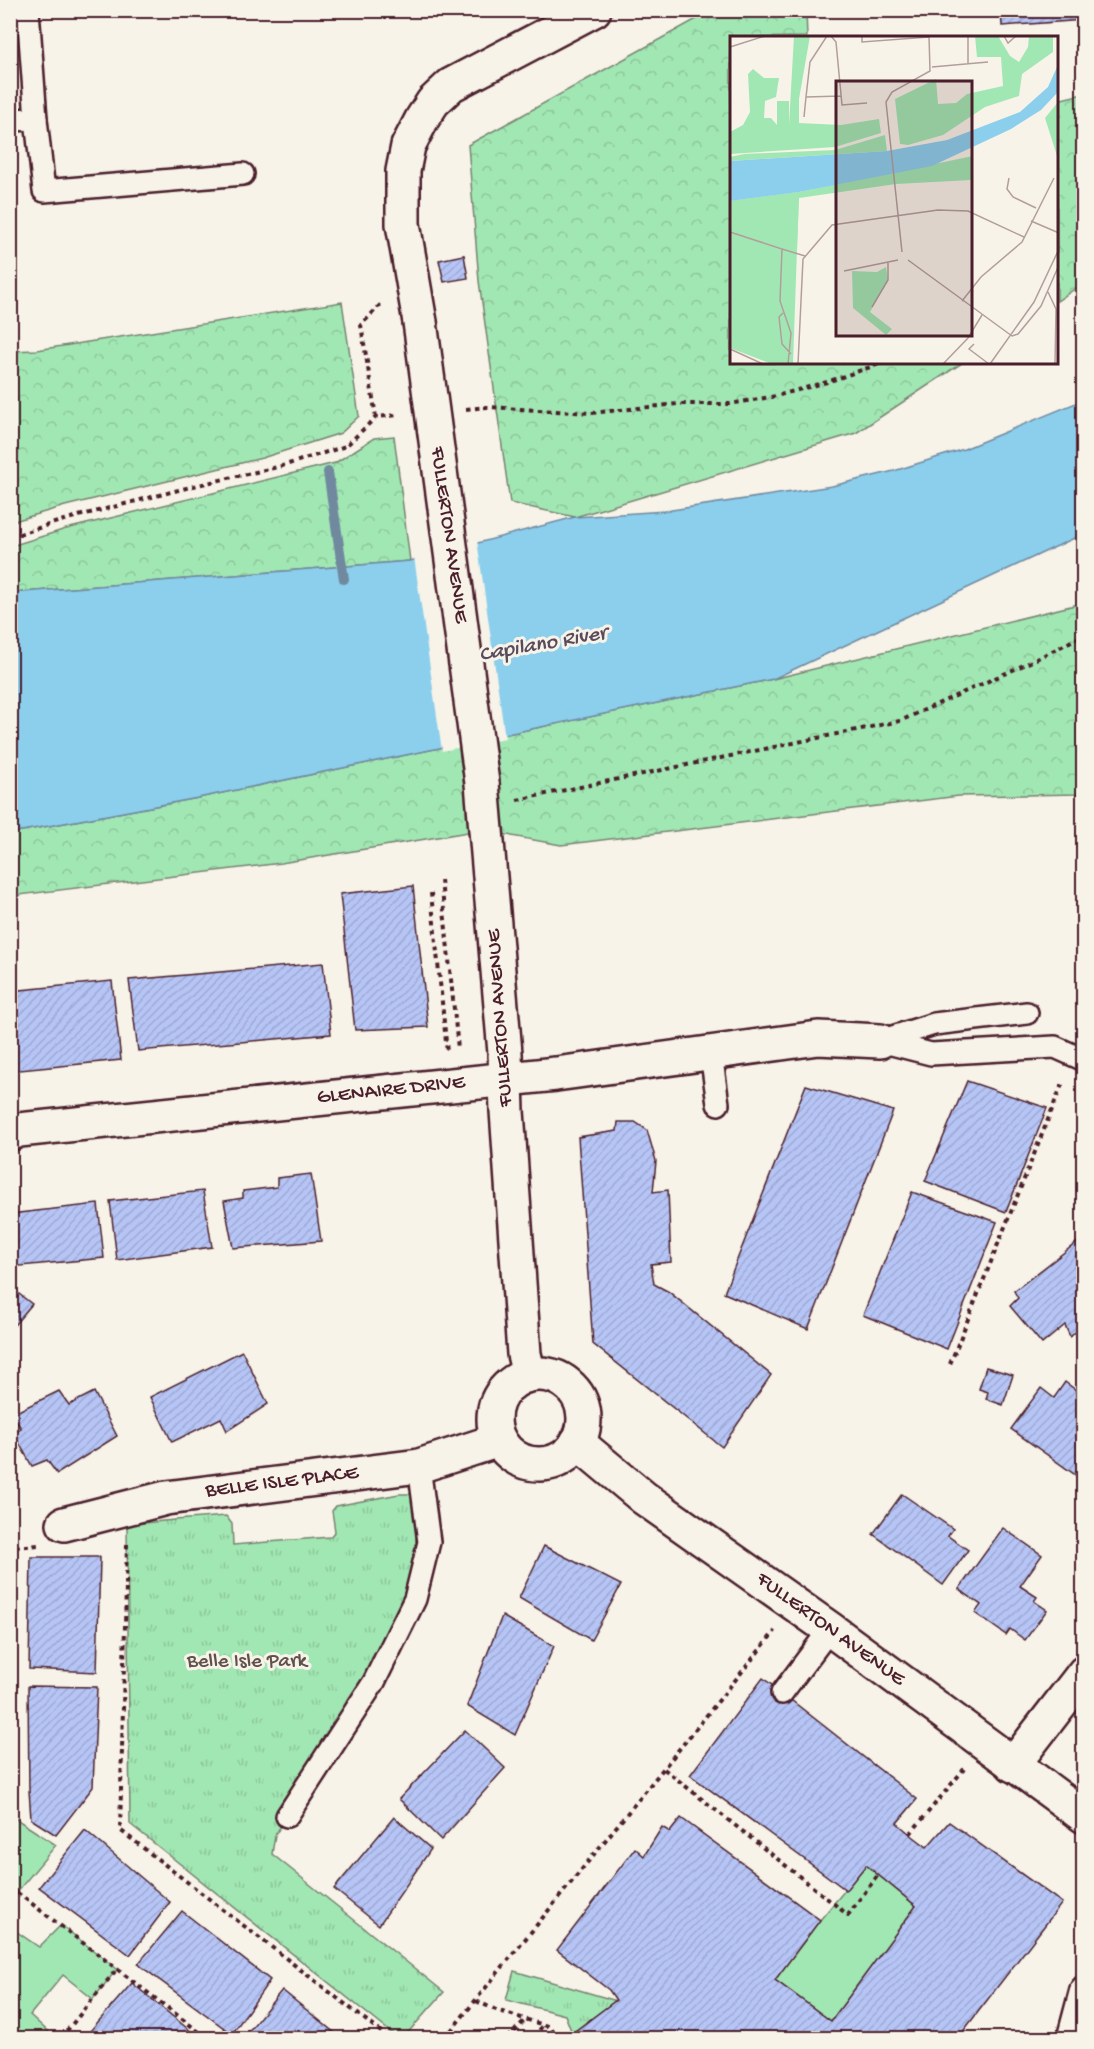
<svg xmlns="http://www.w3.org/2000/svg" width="1094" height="2049" font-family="'Gochi Hand',sans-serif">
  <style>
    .grass { fill: #a1e7b3; stroke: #76836f; stroke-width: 1.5 }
    .forest { fill: url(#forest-crowns); stroke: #76836f; stroke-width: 1.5 }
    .park { fill: url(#park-tufts); stroke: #76836f; stroke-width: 1.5 }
    .water { fill: #8bcfed; stroke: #71899f; stroke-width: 1.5 }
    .pier { fill: #f7f3e8 }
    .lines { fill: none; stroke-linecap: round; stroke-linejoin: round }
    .stream { stroke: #71899f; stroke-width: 10 }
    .building { fill: url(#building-hatch); stroke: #4a1f2b; stroke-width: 1.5 }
    .service-casing { stroke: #4a1f2b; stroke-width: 26 }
    .minor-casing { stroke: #4a1f2b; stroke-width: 38 }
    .path { stroke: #4a1f2b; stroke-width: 4; stroke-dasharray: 4.5 4.5; stroke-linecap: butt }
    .service { stroke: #f7f3e8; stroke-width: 21 }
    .minor { stroke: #f7f3e8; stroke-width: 33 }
    .minor-bridge-casing { stroke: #4a1f2b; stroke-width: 38; stroke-linecap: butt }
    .minor-bridge { stroke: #f7f3e8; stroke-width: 33 }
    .labels { text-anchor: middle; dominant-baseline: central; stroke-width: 6; stroke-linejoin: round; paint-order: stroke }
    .street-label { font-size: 21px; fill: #4a1f2b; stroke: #f7f3e8 }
    .park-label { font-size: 21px; fill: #60514d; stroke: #f7f3e8 }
    .water-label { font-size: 22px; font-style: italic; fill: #5a4b5c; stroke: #f7f3e8 }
    .inset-road { fill: none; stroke: #b29e9c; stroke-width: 1.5 }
    .view { fill: #4a1f2b; fill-opacity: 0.15; stroke: #4a1f2b; stroke-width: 3 }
    .inset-edge { fill: none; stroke: #4a1f2b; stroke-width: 3 }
  </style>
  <defs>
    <pattern id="forest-crowns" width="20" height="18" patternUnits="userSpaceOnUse" patternTransform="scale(1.5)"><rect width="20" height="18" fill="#a1e7b3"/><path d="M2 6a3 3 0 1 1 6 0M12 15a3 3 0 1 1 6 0" fill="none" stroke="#8cc69a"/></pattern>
    <pattern id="park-tufts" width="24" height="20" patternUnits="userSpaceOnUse" patternTransform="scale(1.5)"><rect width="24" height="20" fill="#a1e7b3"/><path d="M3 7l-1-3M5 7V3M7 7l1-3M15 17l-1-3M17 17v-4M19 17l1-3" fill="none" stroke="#8cc69a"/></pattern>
    <pattern id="building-hatch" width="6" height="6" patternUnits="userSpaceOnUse" patternTransform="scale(1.5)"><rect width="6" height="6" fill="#b6c5f6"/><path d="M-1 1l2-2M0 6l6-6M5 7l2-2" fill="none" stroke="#9ea9d3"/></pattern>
  </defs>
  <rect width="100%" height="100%" fill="#f7f3e8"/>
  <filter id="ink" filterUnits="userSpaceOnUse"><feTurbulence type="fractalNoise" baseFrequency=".0167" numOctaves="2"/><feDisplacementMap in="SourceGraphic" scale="12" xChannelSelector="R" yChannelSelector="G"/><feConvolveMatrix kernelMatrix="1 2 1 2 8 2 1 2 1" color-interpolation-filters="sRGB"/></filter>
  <g filter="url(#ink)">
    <g class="grass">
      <path d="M 10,1815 L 56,1845 L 17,1892 L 11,1887 Z"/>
      <path d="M 866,1865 L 916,1906 L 831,2021 L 775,1980 L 820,1920 Z"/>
      <path d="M 61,1925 L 117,1969 L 93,1999 L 63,1975 L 30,2015 L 55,2038 L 11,2038 L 11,1928 L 39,1947 Z"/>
    </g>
    <g class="forest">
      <path d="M 711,11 L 806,11 L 807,37 L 731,38 L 731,363 L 962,363 L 856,433 L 575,517 L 510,503 L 479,281 L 468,145 Z"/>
      <path d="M 1083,94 L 1083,283 L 1057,301 L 1057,100 Z"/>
      <path d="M 342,302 L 359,416 L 341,433 L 262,458 L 65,506 L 11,522 L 11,351 L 37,350 Z"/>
      <path d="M 394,436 L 410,561 L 11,593 L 11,546 L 66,529 L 335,463 L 374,438 Z"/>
      <path d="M 1083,603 L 1084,756 L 1079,794 L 959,796 L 561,845 L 480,830 L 281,863 L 11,896 L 11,833 L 198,798 L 773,679 Z"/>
    </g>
    <g class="park">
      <path d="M 399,1494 L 411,1494 L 416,1528 L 415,1599 L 374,1682 L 275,1835 L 272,1854 L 444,1992 L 403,2038 L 398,2038 L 130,1824 L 127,1525 L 163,1521 L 226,1516 L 232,1524 L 233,1545 L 330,1537 L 335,1531 L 332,1511 L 336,1506 Z"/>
      <path d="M 514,1971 L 651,2011 L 644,2038 L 574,2038 L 565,2015 L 506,2000 Z"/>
    </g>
    <path class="water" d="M 1083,400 L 1083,534 L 773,679 L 198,798 L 11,833 L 11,593 L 410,561 L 575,517 L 665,511 L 832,486 L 894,471 L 964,449 Z"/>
    <path class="pier" d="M 477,540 L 505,738 L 442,751 L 414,557 Z"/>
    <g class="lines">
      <path class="stream" d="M 328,472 L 344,579"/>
    </g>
    <g class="building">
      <path d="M 1001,10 L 1084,10 L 1084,20 L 1002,26 Z"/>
      <path d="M 464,255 L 468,278 L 444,282 L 439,260 Z"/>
      <path d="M 413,886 L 428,1027 L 355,1030 L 340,894 Z"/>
      <path d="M 323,963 L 331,1034 L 138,1051 L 129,980 Z"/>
      <path d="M 112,981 L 121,1060 L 10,1071 L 10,991 Z"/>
      <path d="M 967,1081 L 1047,1108 L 1006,1212 L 925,1181 Z"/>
      <path d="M 806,1085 L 893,1111 L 808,1329 L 724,1293 Z"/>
      <path d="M 618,1122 L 635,1122 L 647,1130 L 656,1161 L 653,1192 L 668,1190 L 671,1262 L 651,1264 L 654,1284 L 669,1292 L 771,1375 L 722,1447 L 593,1344 L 578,1137 L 617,1131 Z"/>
      <path d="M 311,1174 L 321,1241 L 233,1248 L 224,1201 L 243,1198 L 243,1191 L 277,1187 L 277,1178 Z"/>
      <path d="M 203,1191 L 212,1247 L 117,1260 L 110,1201 Z"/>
      <path d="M 912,1192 L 997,1222 L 947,1349 L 863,1315 Z"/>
      <path d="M 98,1204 L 104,1258 L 10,1267 L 10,1214 Z"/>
      <path d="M 1084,1237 L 1084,1332 L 1080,1328 L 1070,1337 L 1065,1325 L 1042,1344 L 1010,1306 L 1018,1298 L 1014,1291 Z"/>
      <path d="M 10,1287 L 32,1304 L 10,1330 Z"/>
      <path d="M 242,1351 L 268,1404 L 227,1431 L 221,1418 L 172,1442 L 150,1397 Z"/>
      <path d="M 986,1367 L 1013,1375 L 1003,1405 L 986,1399 L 988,1392 L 979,1389 Z"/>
      <path d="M 1065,1382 L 1084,1396 L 1084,1481 L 1011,1429 L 1041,1388 L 1054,1398 Z"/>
      <path d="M 59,1391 L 69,1405 L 94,1392 L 117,1436 L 57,1474 L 47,1460 L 32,1466 L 14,1434 L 21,1428 L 12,1414 Z"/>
      <path d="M 902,1494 L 953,1529 L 948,1536 L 968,1550 L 943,1585 L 873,1534 Z"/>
      <path d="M 1003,1528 L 1042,1555 L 1020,1586 L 1037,1597 L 1034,1601 L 1047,1610 L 1025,1640 L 1010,1629 L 1006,1635 L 975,1613 L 981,1605 L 959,1589 Z"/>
      <path d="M 544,1546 L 621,1585 L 591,1640 L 519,1598 Z"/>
      <path d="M 31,1557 L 100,1557 L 97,1672 L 29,1669 Z"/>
      <path d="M 502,1616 L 554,1646 L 515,1735 L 467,1706 Z"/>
      <path d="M 763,1678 L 917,1799 L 897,1823 L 910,1834 L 927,1847 L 949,1822 L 1062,1903 L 958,2038 L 578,2038 L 571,2034 L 616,2000 L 609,1990 L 557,1950 L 635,1848 L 644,1856 L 662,1827 L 670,1832 L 681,1818 L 820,1920 L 775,1980 L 831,2021 L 916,1906 L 866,1865 L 846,1890 L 690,1775 Z"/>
      <path d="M 28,1686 L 97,1687 L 93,1787 L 56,1835 L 31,1819 L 29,1790 Z"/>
      <path d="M 465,1730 L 505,1768 L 441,1840 L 399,1799 Z"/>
      <path d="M 394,1817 L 431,1849 L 379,1925 L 334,1889 Z"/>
      <path d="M 85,1830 L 170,1902 L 130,1955 L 39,1887 Z"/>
      <path d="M 182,1911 L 270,1980 L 232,2034 L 138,1964 Z"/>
      <path d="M 132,1983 L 199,2038 L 84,2038 Z"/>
      <path d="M 282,1990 L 341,2038 L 243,2038 Z"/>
    </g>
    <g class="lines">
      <defs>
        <g id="service">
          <path d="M 28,10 L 36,119 L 44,191 L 243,174"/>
          <path d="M 10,120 L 36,119"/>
          <path d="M 880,1041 L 931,1054 L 1055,1047 L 1084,1060"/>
          <path d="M 880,1041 L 934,1024 L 1027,1013"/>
          <path d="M 711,1053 L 718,1104"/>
          <path d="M 782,1693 L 830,1629"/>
          <path d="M 287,1816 L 374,1682 L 415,1599 L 429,1542 L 419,1466"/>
          <path d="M 1068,2038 L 1081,1989 L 1084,1986"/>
        </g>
        <g id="minor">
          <path d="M 420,322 L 403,224 L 403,171 L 408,146 L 422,119 L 433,102 L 451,85 L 594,10"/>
          <path d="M 482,783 L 505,1053 L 507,1111 L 524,1354 L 529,1375"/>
          <path d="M 10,1134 L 19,1130 L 556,1074 L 818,1038 L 880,1041"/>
          <circle cx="539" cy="1419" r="45"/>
          <path d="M 577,1442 L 644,1498 L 830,1629 L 1084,1816"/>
          <path d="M 64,1524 L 166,1498 L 419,1466 L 499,1440"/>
          <path d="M 1013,1765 L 1084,1673"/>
        </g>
      </defs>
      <use href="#service" class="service-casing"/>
      <use href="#minor" class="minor-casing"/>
      <g class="path">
        <path d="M 466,409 L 487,407 L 591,413 L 678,404 L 730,404 L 776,396 L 827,382 L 882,363"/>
        <path d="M 376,417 L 361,325 L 381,304"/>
        <path d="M 10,537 L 67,519 L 198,485 L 282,466 L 346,446 L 376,417 L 399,415"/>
        <path d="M 517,800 L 900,721 L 1026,664 L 1084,635"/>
        <path d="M 441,880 L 458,1049"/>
        <path d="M 431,893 L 447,1052"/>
        <path d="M 950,1364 L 1063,1082"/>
        <path d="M 127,1544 L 120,1830 L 389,2038"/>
        <path d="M 10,1554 L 15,1547 L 39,1545"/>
        <path d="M 664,1769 L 848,1915 L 878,1875"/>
        <path d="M 910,1834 L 964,1769"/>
        <path d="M 10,1887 L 207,2038"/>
        <path d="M 476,2001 L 496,2010 L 547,2026 L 561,2038"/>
        <path d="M 61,2038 L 117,1969"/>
        <path d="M 445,2038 L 775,1631"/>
        <path d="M 508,2038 L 525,2020"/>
        <path d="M 535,2038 L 543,2024"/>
      </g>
      <use href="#service" class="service"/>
      <use href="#minor" class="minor"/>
      <defs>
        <path id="minor-bridge" d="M 420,322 L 482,783"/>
      </defs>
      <use href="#minor-bridge" class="minor-bridge-casing"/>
      <use href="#minor-bridge" class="minor-bridge"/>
    </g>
  </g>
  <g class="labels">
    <g class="street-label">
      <text transform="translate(448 535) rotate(82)">FULLERTON AVENUE</text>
      <text transform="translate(501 1018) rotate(-94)">FULLERTON AVENUE</text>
      <text transform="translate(391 1091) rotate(-6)">GLENAIRE DRIVE</text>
      <text transform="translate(282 1483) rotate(-7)">BELLE ISLE PLACE</text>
      <text transform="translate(830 1630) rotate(36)">FULLERTON AVENUE</text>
    </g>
    <g class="park-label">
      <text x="247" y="1662">Belle Isle Park</text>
    </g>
    <g class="water-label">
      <text transform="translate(543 645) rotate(-10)">Capilano River</text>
    </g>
  </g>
  <g transform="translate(730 36)">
    <rect width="328" height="328" fill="#f7f3e8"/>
    <path d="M 64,0 L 80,0 L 69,63 L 69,87 L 111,89 L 149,83 L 151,97 L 105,111 L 0,118 L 0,96 L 13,89 L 20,76 L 18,38 L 23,33 L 34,42 L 49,42 L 46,61 L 35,65 L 34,82 L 41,82 L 47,89 L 59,89 ZM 245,0 L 268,0 L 280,20 L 289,26 L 298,11 L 299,0 L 323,0 L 323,16 L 292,38 L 289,60 L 255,71 L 213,99 L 178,109 L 170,108 L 165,63 L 206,43 L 208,68 L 226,67 L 237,58 L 273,50 L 271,21 L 247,21 ZM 328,66 L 328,123 L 315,82 ZM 155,99 L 157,115 L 0,125 L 0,121 L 14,118 L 105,114 ZM 243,120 L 241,144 L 166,148 L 69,162 L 67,214 L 0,165 L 69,156 Z" fill="#a1e7b3"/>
    <path d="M 47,65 L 59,65 L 59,89 L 47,89 ZM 69,156 L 63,328 L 42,328 L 0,312 L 0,165 ZM 156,231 L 158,244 L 140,276 L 162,293 L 156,299 L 123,272 L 122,235 L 147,236 Z" fill="#a1e7b3"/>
    <path d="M 328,29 L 328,56 L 311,74 L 281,93 L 202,130 L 69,156 L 0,165 L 0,125 L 157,115 L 217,104 L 290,76 L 318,51 Z" fill="#8bcfed"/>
    <path class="inset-road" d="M 97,0 L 80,26 L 76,61 L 111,60M 101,0 L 106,6 L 112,69 L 137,67M 132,0 L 132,6 L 199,1M 274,0 L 278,7 L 286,0M 0,11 L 35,0M 238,28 L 238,0M 202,31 L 258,26M 74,81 L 76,61M 279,142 L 277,153 L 283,161 L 306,172M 301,185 L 329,197M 0,196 L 52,213 L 50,265 L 61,297 L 58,328M 52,213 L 75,220M 172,216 L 156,66 L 162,56 L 200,35 L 199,0M 178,224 L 282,300M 114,235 L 168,224M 318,256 L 326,273 L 325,328M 232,265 L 251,241 L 292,206 L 324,142M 142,271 L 158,244 L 158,227M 53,277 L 49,281 L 52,308 L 61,318M 282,300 L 288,298 L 311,270 L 329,229M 244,308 L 239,313 L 259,328M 0,313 L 33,328M 68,328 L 73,223 L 102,189 L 208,174 L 238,175 L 294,201M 213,328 L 238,302 L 252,279M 260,328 L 304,266 L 329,213"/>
    <path class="view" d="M 106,45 L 242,45 L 242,300 L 106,300 Z"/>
    <rect width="328" height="328" class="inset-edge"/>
  </g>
  <rect width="1094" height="2049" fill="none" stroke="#f7f3e8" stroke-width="36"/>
  <rect x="18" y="18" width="1058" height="2013" fill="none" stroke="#4a1f2b" stroke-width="2" filter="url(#ink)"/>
</svg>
